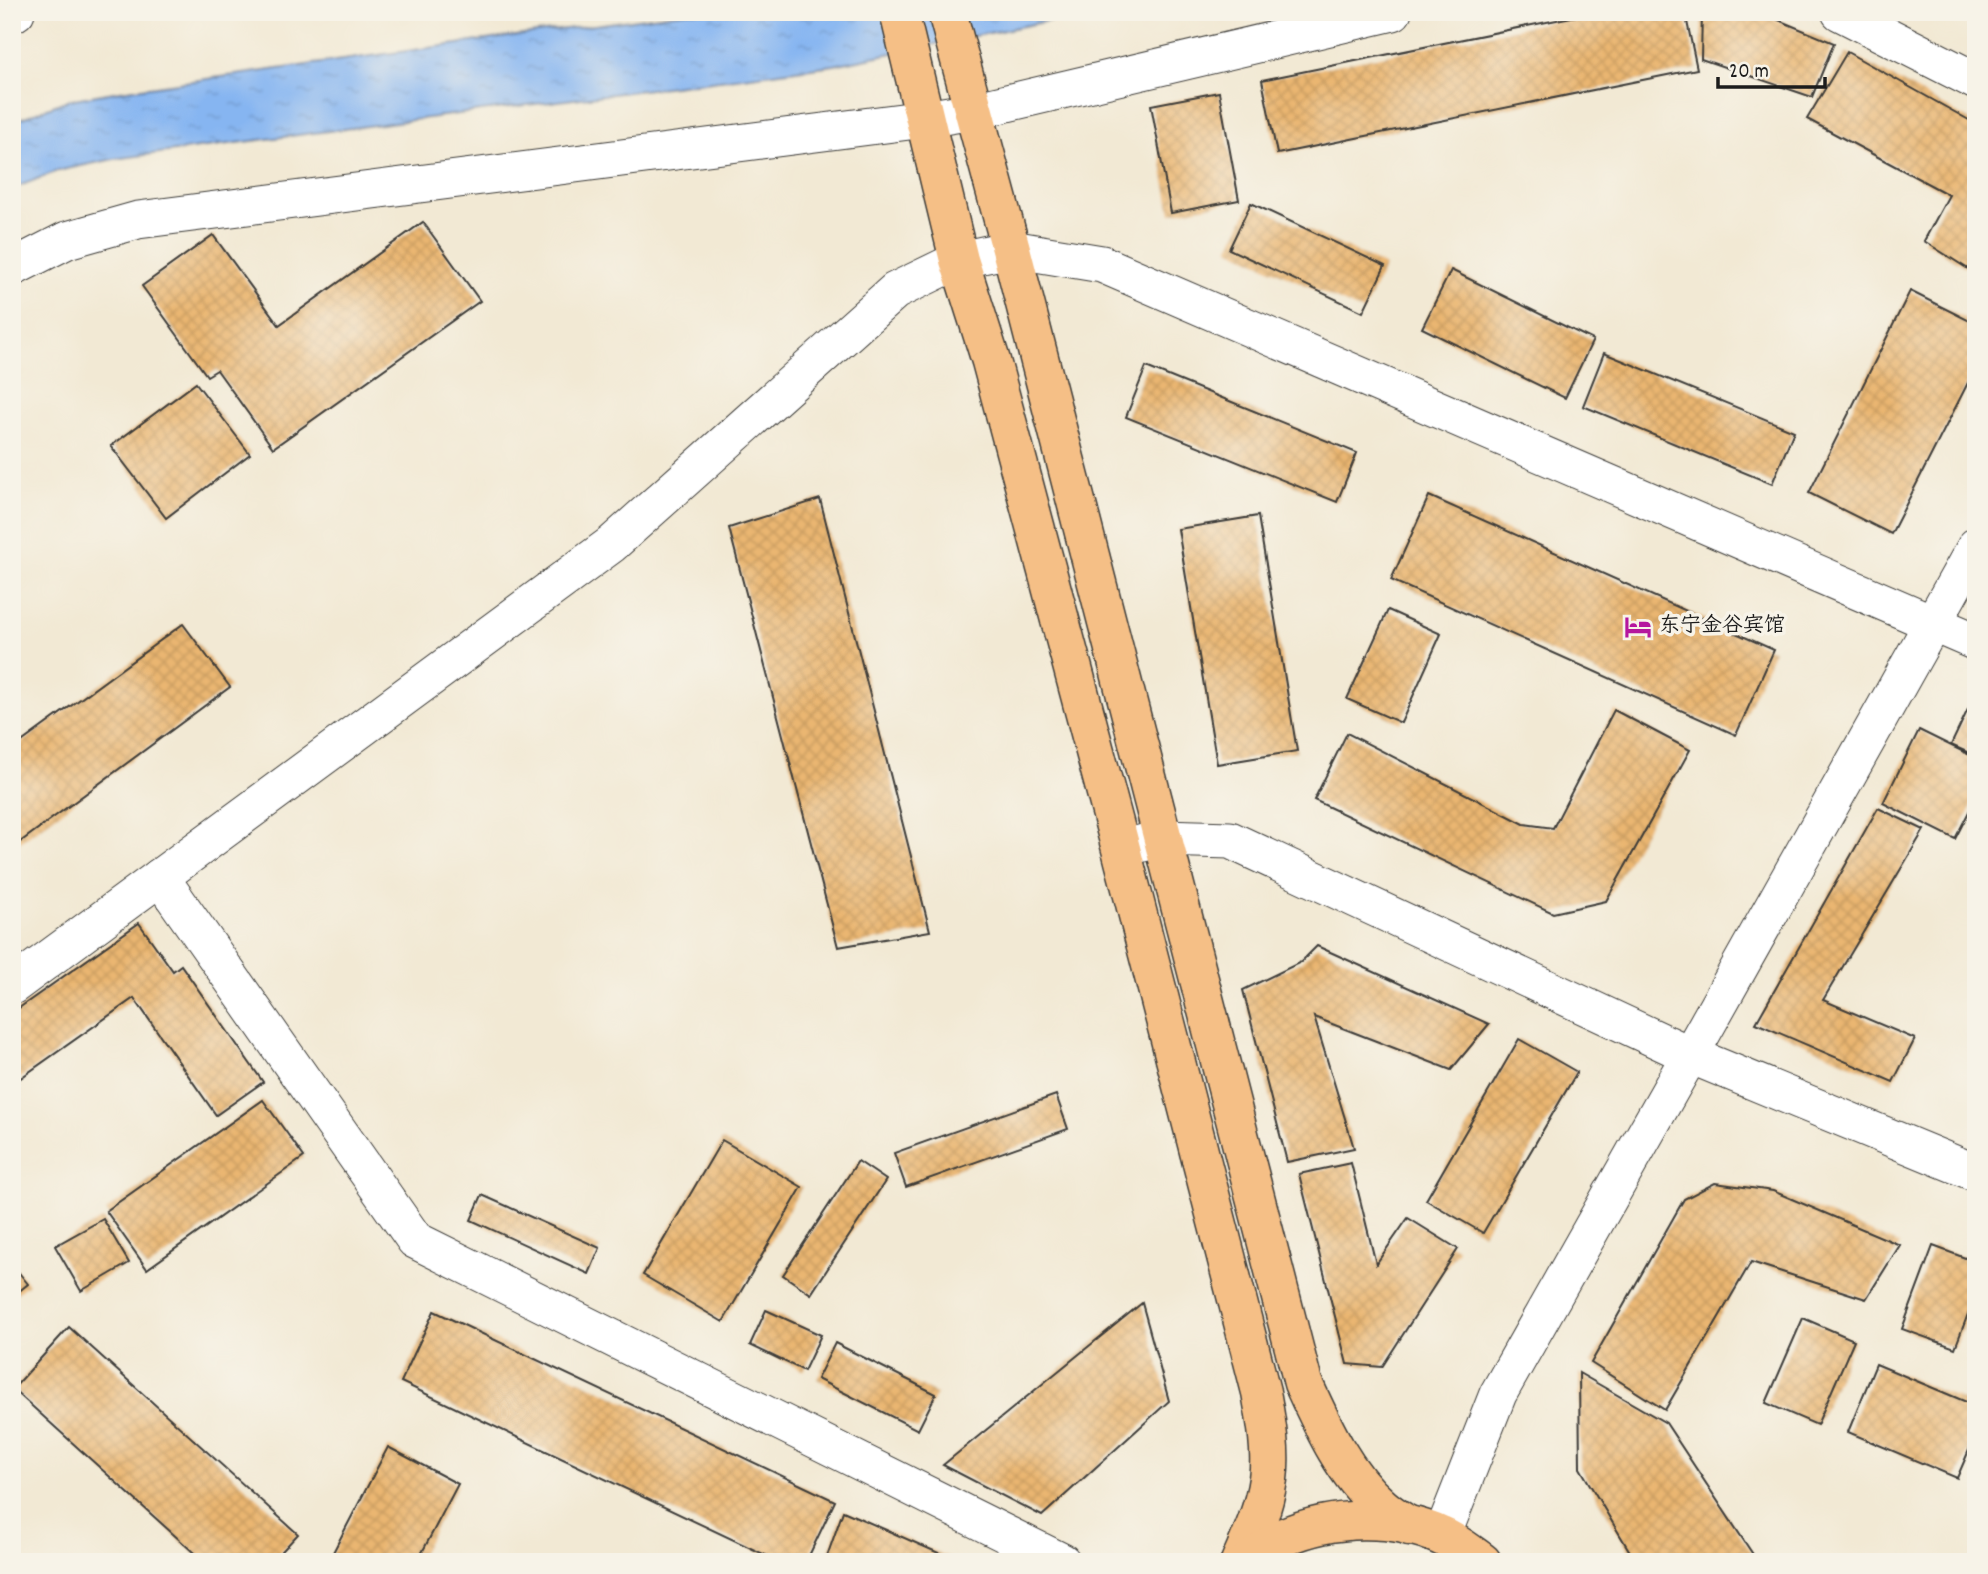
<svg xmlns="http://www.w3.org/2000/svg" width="1988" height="1574" font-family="Dekko,'LXGW WenKai TC',sans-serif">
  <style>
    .water { fill: url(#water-ripples); stroke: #516886; stroke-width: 2 }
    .building { fill: url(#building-cross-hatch) }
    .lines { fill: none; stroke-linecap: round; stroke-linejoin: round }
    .minor-casing { stroke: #3c3b38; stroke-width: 39 }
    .highway-casing { stroke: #3c3b38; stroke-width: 41 }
    .minor { stroke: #fff; stroke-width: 37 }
    .highway { stroke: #f5bf86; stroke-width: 38 }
    .labels { text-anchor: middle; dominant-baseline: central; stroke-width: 7; stroke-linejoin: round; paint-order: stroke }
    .poi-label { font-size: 21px; fill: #1c1c1c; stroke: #f7f3e8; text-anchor: start }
  </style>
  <defs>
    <pattern id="water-ripples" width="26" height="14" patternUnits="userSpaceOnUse" patternTransform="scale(1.75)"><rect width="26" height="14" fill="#86b5f1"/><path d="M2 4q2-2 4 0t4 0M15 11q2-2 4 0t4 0" fill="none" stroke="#739bce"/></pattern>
    <pattern id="building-cross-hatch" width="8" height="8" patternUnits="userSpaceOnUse" patternTransform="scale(1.75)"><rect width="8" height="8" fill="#eab671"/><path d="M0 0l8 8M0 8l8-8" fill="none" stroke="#c89c61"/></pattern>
  </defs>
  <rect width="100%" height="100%" fill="#f7f3e8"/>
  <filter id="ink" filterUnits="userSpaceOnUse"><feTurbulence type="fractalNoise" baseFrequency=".0143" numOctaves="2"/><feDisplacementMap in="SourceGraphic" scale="14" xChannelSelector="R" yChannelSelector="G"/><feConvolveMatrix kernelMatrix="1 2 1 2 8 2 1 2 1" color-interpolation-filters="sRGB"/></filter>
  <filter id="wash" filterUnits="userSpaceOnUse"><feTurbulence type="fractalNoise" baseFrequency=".00686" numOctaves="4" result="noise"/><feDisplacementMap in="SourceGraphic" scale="28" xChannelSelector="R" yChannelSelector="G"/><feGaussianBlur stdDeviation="1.57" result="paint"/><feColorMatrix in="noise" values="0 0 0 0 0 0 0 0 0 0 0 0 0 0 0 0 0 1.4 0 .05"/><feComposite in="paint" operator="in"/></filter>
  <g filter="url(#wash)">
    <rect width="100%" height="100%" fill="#f2e9d4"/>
    <path class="water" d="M 688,12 L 1091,12 L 834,65 L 114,159 L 57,171 L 12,189 L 12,122 L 68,100 L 120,91 Z"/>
    <g id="blocks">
      <g class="building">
        <path d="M 1596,12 L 1685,12 L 1697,69 L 1277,154 L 1262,80 Z"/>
        <path d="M 1702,12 L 1759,12 L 1834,43 L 1812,97 L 1701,59 Z"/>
        <path d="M 1847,52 L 1976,124 L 1976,274 L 1924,241 L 1949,195 L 1807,119 Z"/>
        <path d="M 1219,92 L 1239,200 L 1171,213 L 1151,105 Z"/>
        <path d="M 1251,203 L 1385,266 L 1363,312 L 1229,249 Z"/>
        <path d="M 423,222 L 480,301 L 273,448 L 217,370 L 207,376 L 142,286 L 213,235 L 279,325 Z"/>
        <path d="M 1451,270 L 1593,340 L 1565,398 L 1422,328 Z"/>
        <path d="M 1910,291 L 1976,324 L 1976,367 L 1891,534 L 1809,493 Z"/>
        <path d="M 1604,353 L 1794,431 L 1772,484 L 1583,406 Z"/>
        <path d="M 1146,367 L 1357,453 L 1337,502 L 1126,417 Z"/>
        <path d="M 196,383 L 250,454 L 166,518 L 111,446 Z"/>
        <path d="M 1429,496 L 1774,650 L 1736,735 L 1391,580 Z"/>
        <path d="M 820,499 L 930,931 L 838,947 L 729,528 Z"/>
        <path d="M 1258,516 L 1297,751 L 1217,764 L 1178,529 Z"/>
        <path d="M 1388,610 L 1441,634 L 1401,723 L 1347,699 Z"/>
        <path d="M 183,624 L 230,687 L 12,848 L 12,749 Z"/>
        <path d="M 1969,707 L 1976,710 L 1976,756 L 1951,745 Z"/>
        <path d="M 1614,710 L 1690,750 L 1606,901 L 1553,913 L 1314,800 L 1347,733 L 1524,824 L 1553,828 Z"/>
        <path d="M 1919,730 L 1976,758 L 1976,798 L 1955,839 L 1883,803 Z"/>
        <path d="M 1878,808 L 1924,830 L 1823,1000 L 1915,1039 L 1893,1082 L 1756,1023 Z"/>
        <path d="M 139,923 L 173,971 L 181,965 L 263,1082 L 216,1115 L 134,998 L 12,1084 L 12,1013 Z"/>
        <path d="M 1317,946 L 1489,1024 L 1451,1070 L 1314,1017 L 1354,1148 L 1287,1162 L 1243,990 L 1301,962 Z"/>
        <path d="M 1519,1039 L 1577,1072 L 1483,1233 L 1426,1200 Z"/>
        <path d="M 1056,1095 L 1068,1129 L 906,1187 L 894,1153 Z"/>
        <path d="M 263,1100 L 304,1157 L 147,1269 L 106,1211 Z"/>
        <path d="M 722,1140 L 802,1187 L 723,1322 L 643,1275 Z"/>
        <path d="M 858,1161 L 886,1180 L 811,1294 L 783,1275 Z"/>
        <path d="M 1351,1163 L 1376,1264 L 1408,1218 L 1458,1249 L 1382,1367 L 1347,1364 L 1299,1174 Z"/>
        <path d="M 1715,1183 L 1773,1191 L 1900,1245 L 1866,1299 L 1751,1262 L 1665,1410 L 1591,1363 L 1684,1199 Z"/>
        <path d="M 482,1195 L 600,1248 L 589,1274 L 471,1220 Z"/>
        <path d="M 103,1219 L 129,1263 L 81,1291 L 55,1246 Z"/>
        <path d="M 1933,1246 L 1976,1262 L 1976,1293 L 1955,1348 L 1902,1329 Z"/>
        <path d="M 12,1264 L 28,1284 L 12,1297 Z"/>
        <path d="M 1142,1303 L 1169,1401 L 1042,1516 L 943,1465 Z"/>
        <path d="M 766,1310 L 821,1335 L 804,1371 L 750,1345 Z"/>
        <path d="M 434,1311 L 835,1501 L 806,1562 L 780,1562 L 401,1382 Z"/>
        <path d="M 1803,1318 L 1854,1340 L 1817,1425 L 1766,1403 Z"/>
        <path d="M 69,1327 L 298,1534 L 272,1562 L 204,1562 L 13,1389 Z"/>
        <path d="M 835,1343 L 936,1394 L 918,1430 L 817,1379 Z"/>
        <path d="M 1876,1364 L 1976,1406 L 1976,1434 L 1957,1478 L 1848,1432 Z"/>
        <path d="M 1579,1373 L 1666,1423 L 1758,1562 L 1636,1562 L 1580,1468 Z"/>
        <path d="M 388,1447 L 458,1484 L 417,1562 L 328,1562 Z"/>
        <path d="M 843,1511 L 959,1562 L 825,1562 Z"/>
      </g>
    </g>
  </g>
  <g filter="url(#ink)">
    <use href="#blocks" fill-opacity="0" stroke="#3c3b38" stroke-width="2"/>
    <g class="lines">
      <defs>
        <g id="minor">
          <path d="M 1840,12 L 1976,81"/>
          <path d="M 12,14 L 16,12"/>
          <path d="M 12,268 L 67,240 L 138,220 L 925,119 L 973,111 L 1393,12"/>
          <path d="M 1121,849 L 1162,838 L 1230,840 L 1690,1055 L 1976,1173"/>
          <path d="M 160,877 L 415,1240 L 1062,1562"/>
          <path d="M 12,986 L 612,544 L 895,291 L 959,260 L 1011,249 L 1102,264 L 1976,642"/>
          <path d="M 1442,1536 L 1498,1394 L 1690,1055 L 1976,546"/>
        </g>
        <g id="highway">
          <path d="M 899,12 L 959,260 L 991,361 L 1121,849 L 1261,1392 C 1266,1420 1272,1451 1268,1479 C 1264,1508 1252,1535 1240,1562"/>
          <path d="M 947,12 L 1011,249 L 1303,1383 C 1323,1427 1344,1474 1382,1507 C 1390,1514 1400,1520 1409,1526"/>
          <path d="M 1248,1562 C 1260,1554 1272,1543 1284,1537 C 1332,1516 1393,1514 1441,1536 C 1456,1542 1469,1553 1482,1562"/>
        </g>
      </defs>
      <use href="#minor" class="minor-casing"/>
      <use href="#highway" class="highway-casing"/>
      <use href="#minor" class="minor"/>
      <use href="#highway" class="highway"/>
    </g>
  </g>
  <defs>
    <symbol id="hotel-bare" viewBox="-9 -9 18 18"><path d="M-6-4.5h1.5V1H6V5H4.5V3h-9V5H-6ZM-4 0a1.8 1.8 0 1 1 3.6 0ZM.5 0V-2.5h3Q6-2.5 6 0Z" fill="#b5179e" stroke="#f7f3e8" stroke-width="2.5" paint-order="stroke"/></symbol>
  </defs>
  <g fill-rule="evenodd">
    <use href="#hotel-bare" x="1619" y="608" width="38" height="38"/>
  </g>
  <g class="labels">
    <g class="poi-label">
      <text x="1659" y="627">东宁金谷宾馆</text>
    </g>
  </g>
  <rect width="1988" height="1574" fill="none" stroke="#f7f3e8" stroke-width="42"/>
  <path d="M1718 77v10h107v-10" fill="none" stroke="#1c1c1c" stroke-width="3.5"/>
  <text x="1729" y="77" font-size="21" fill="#1c1c1c" stroke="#f7f3e8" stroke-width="5" paint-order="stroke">20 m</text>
</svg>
